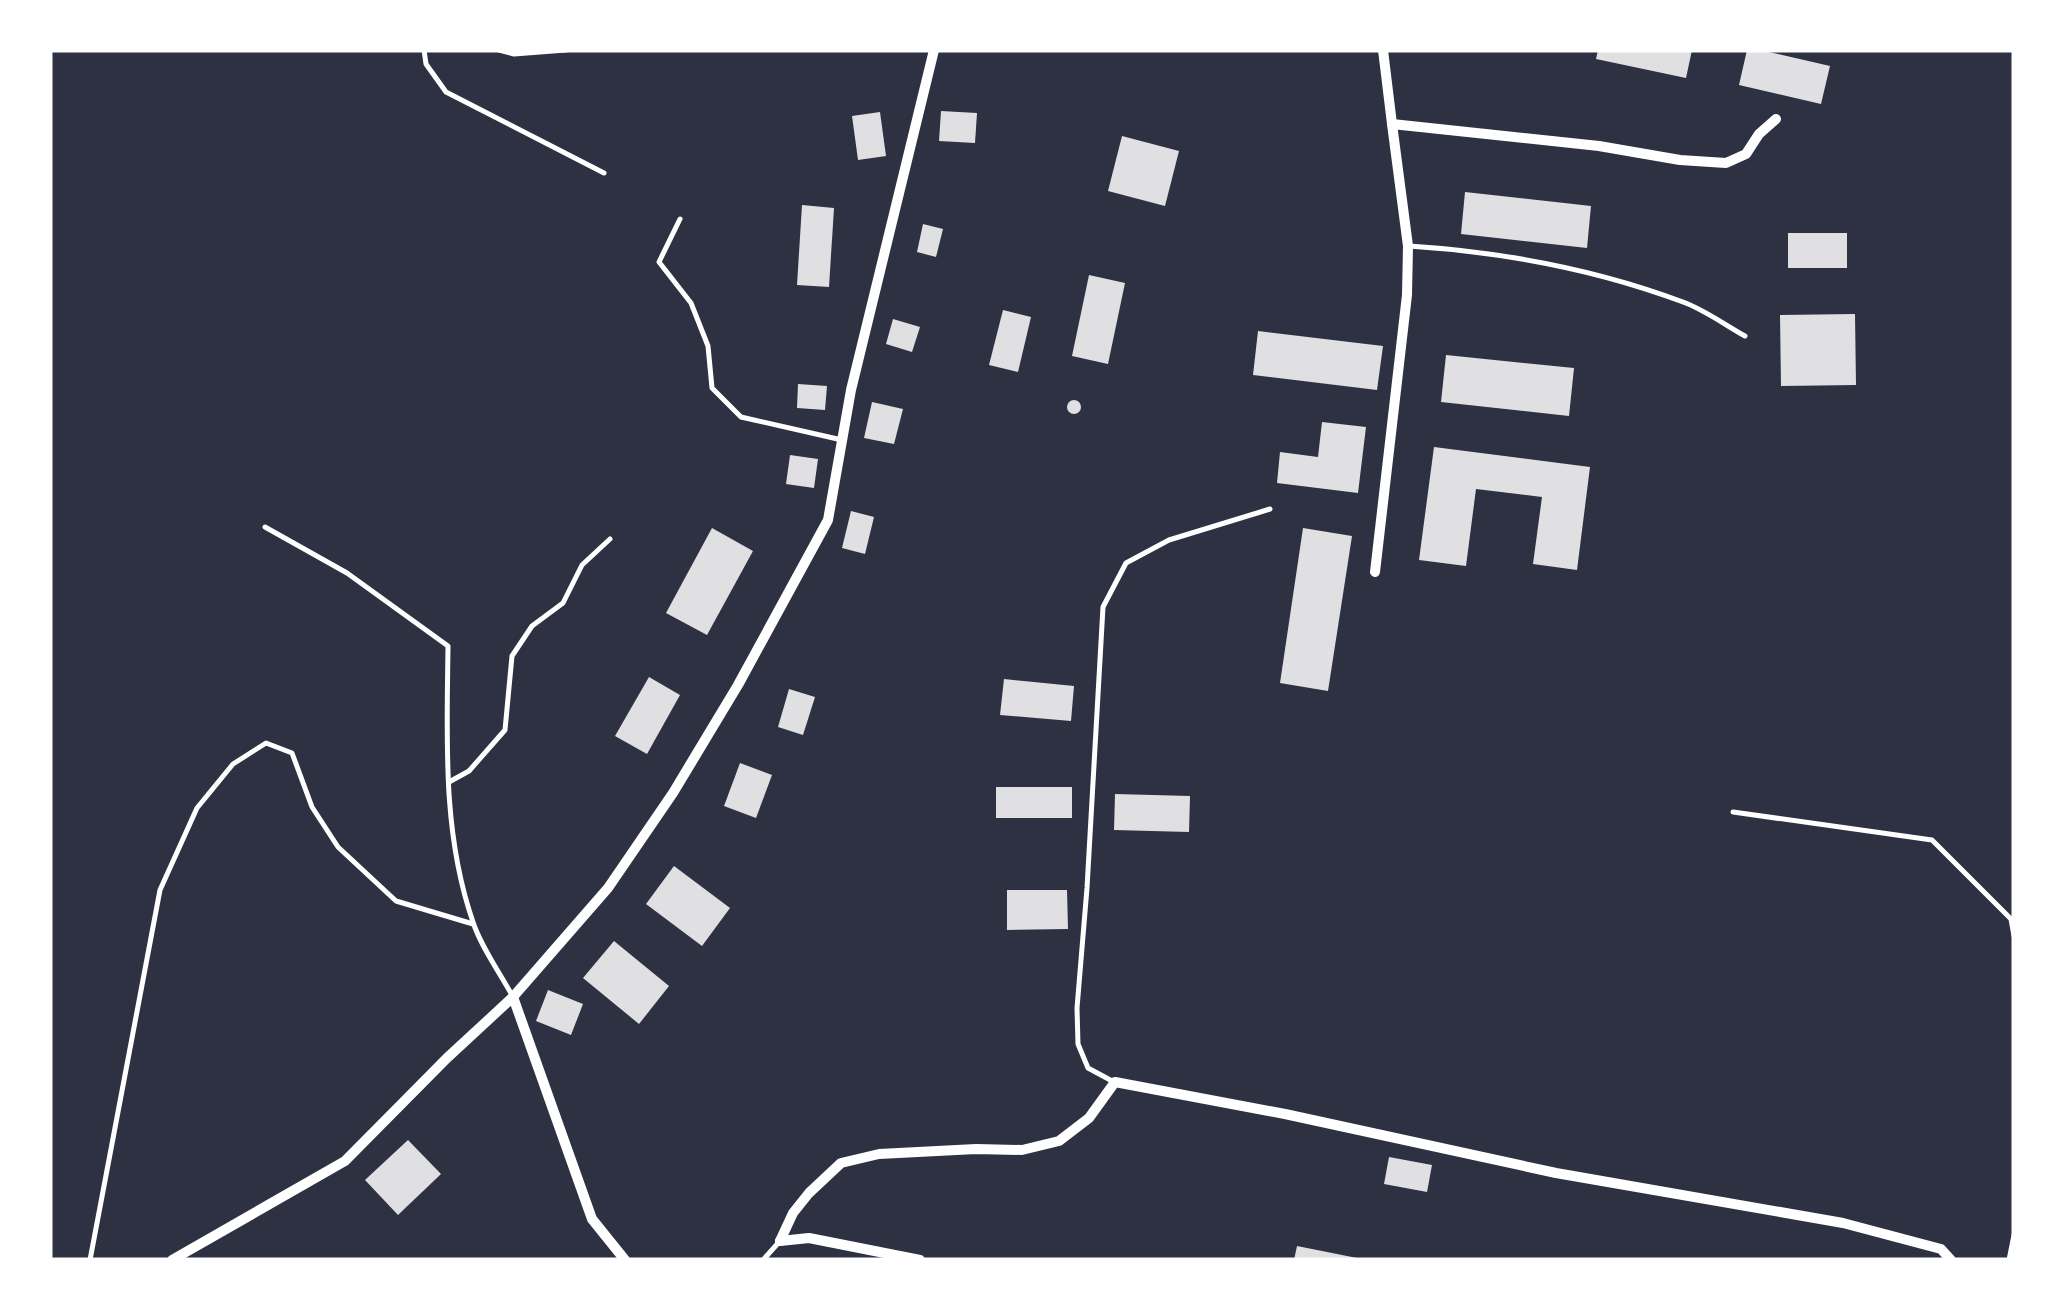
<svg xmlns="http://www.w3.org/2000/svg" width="2064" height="1310" font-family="'DejaVu Sans',sans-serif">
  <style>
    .building { fill: #e0e0e3 }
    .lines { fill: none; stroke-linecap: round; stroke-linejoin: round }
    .service { stroke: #fff; stroke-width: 5 }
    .minor { stroke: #fff; stroke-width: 10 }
  </style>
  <rect width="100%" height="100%" fill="#2d3142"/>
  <g class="building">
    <path d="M 1598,50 L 1692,50 L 1686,78 L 1596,59 Z"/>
    <path d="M 1747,50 L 1761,50 L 1830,66 L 1821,104 L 1739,85 Z"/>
    <path d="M 941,111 L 977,113 L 975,143 L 939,141 Z"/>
    <path d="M 880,112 L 886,156 L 858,160 L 852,116 Z"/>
    <path d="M 1122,136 L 1179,151 L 1165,206 L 1108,191 Z"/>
    <path d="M 1465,192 L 1591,206 L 1587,248 L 1461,234 Z"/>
    <path d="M 802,205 L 834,208 L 829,287 L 797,285 Z"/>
    <path d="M 923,224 L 943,229 L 936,257 L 917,252 Z"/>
    <rect x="1788" y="233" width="59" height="35"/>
    <path d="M 1089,275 L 1125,283 L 1108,364 L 1072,356 Z"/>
    <path d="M 1003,310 L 1031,317 L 1018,372 L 989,365 Z"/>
    <path d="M 1855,314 L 1856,385 L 1781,386 L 1780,315 Z"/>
    <path d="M 893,319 L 920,327 L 912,352 L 886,344 Z"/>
    <path d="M 1258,331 L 1383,346 L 1377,390 L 1253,375 Z"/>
    <path d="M 1446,355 L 1574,368 L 1569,416 L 1441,402 Z"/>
    <path d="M 798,384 L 827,386 L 825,410 L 797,408 Z"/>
    <circle cx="1074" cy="407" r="7"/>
    <path d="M 872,402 L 903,409 L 894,444 L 864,438 Z"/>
    <path d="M 1322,422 L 1366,427 L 1358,493 L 1277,483 L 1280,452 L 1318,457 Z"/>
    <path d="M 1434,447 L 1590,467 L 1577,570 L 1533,564 L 1542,497 L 1476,489 L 1466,566 L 1419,560 Z"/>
    <path d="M 790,455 L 818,459 L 814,488 L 786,484 Z"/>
    <path d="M 851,511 L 874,517 L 865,554 L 842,548 Z"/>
    <path d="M 712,528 L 753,551 L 707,635 L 666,613 Z"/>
    <path d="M 1303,528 L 1352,536 L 1328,691 L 1280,683 Z"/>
    <path d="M 649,677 L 680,695 L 647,754 L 615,736 Z"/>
    <path d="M 1004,679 L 1074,686 L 1071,721 L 1000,715 Z"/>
    <path d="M 789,689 L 815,697 L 803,735 L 778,727 Z"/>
    <path d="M 740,763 L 772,775 L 756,818 L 724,806 Z"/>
    <rect x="996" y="787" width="76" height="31"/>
    <path d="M 1115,794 L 1190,796 L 1189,832 L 1114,830 Z"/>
    <path d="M 674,866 L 730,908 L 702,946 L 646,904 Z"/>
    <path d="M 1007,890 L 1067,890 L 1068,929 L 1007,930 Z"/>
    <path d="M 614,941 L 669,986 L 639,1024 L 583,978 Z"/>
    <path d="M 548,990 L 583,1004 L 571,1035 L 536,1021 Z"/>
    <path d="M 408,1140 L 441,1174 L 398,1215 L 365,1180 Z"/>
    <path d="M 1389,1157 L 1432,1165 L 1427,1192 L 1384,1184 Z"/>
    <path d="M 1297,1246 L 1357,1258 L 1357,1260 L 1294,1260 Z"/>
  </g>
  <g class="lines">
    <g class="service">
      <path d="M 424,50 L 426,64 L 446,92 L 604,173"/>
      <path d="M 499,50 L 514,54 L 566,50"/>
      <path d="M 680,219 L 659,262 L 691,303 L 708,346 L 712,388 L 741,417 L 842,440"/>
      <path d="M 1409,246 C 1502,252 1595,269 1683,302 C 1705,310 1725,325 1745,336"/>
      <path d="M 265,527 L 347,573 L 448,646 C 447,738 442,833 473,922 C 481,947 500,973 513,997"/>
      <path d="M 449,782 L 469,771 L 505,730 L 512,656 L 532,626 L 563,603 L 582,565 L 610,539"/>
      <path d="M 1733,812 L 1932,840 L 2011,919 L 2014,936"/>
      <path d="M 1114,1082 L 1088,1068 L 1078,1044 L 1077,1008 L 1087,888 L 1103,607 L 1126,563 L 1169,540 L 1270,509"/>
      <path d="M 90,1260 L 160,890 L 197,808 L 233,764 L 266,743 L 292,753 L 312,807 L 338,847 L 396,901 L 473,924"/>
      <path d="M 763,1260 L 780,1241"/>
      <path d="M 2009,1260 L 2014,1235"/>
    </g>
    <g class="minor">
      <path d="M 1383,50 L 1392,124"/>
      <path d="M 1375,572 L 1407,295 L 1408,246 L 1392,124 L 1599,146 L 1680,160 L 1726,163 L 1746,154 L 1759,134 L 1776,119"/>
      <path d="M 513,997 L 592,1219 L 625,1260"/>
      <path d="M 780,1241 L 793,1213 L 809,1193 L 841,1163 L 879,1154 L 976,1149 L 1022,1150 L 1059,1141 L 1089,1118 L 1115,1082 L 1285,1114 L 1556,1173 L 1843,1223 L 1941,1249 L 1951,1260"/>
      <path d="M 780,1241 L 809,1238 L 920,1260"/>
      <path d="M 172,1260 L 345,1161 L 447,1058 L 513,997 L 608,888 L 673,793 L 738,685 L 828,520 L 851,390 L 934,50"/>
    </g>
  </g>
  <rect width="2064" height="1310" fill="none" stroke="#ffffff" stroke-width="105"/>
</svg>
